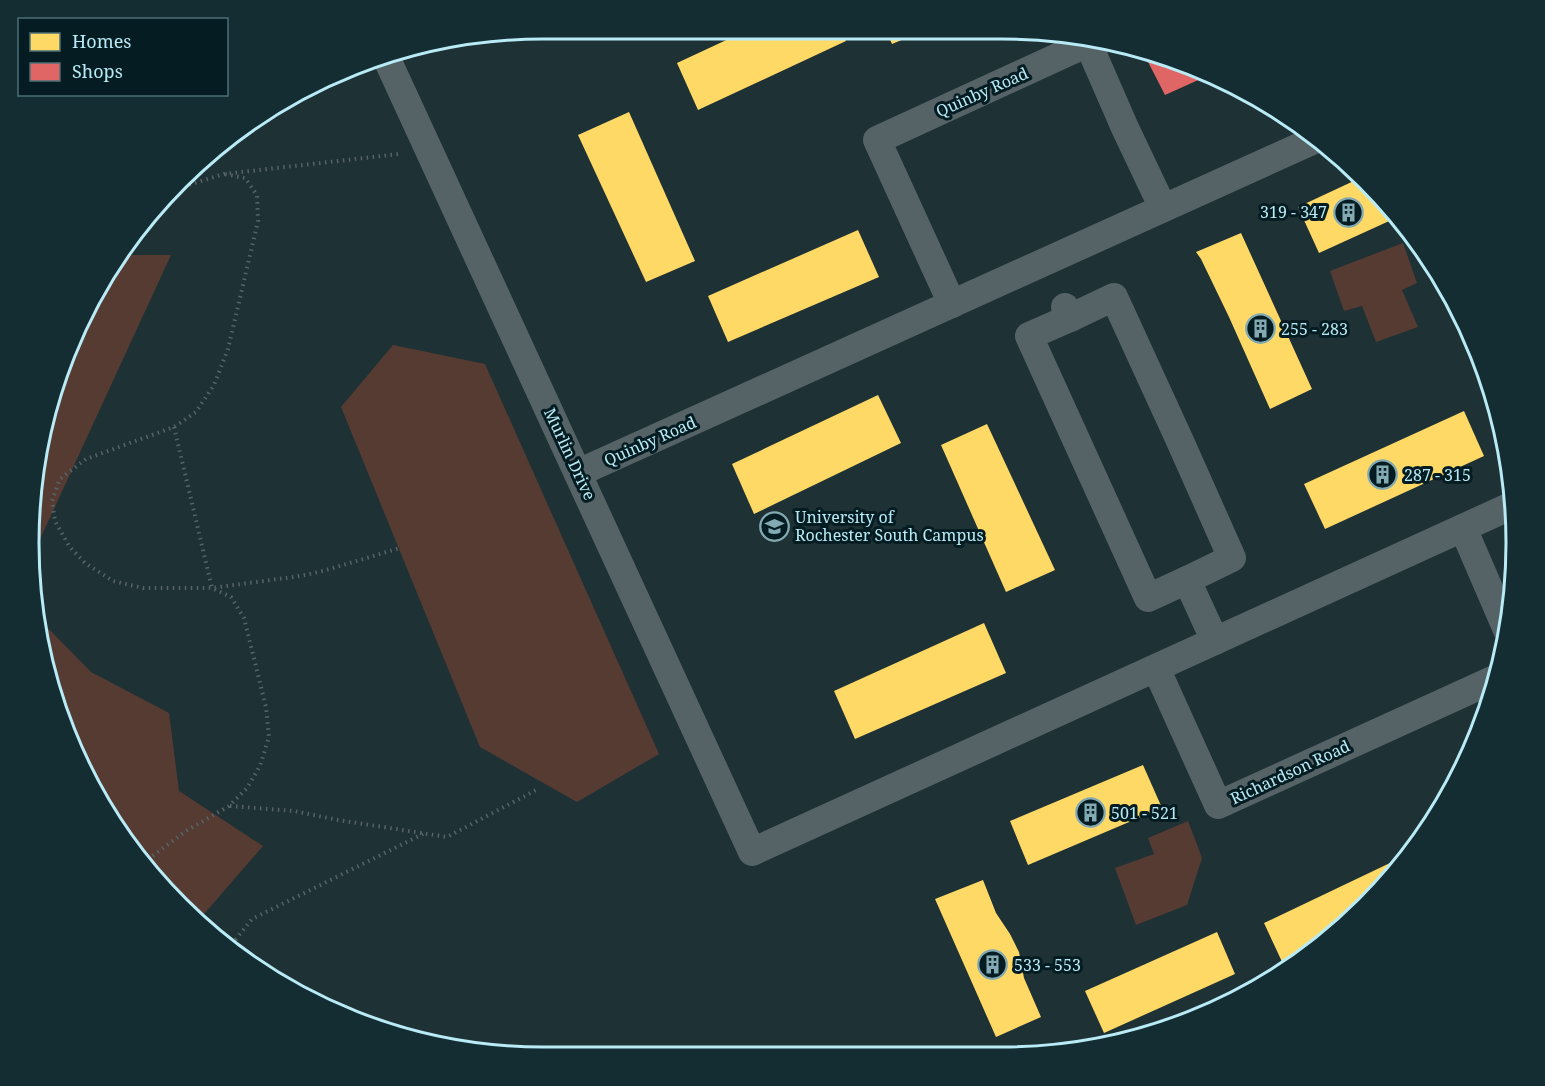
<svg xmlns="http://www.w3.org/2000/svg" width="1545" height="1086" font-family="'Noto Serif',serif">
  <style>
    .green { fill: #563b33 }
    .homes { fill: #ffd966 }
    .shops { fill: #e06666 }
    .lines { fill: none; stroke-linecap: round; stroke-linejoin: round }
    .path { stroke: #566467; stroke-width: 4; stroke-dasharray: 1.5 4.5; stroke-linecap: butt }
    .minor { stroke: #556367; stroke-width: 28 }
    .labels { text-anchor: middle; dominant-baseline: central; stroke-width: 6; stroke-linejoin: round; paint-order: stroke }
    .street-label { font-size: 16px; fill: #b9ebf6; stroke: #051d22 }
    .poi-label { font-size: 16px; fill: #b9ebf6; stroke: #051d22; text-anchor: start }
    .rim { fill: none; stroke: #b9ebf6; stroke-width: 3 }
  </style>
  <rect width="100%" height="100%" fill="#1e3135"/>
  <g class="green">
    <path d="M 1403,243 L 1417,283 L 1402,290 L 1418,327 L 1376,342 L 1362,306 L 1344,311 L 1330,271 Z"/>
    <path d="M 124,255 L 171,255 L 35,550 L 33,476 L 68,346 Z"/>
    <path d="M 393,345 L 485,364 L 659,754 L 577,802 L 480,747 L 341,407 Z"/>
    <path d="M 38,618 L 91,672 L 169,713 L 179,791 L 263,846 L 198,921 L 156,882 L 82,771 L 38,643 Z"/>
    <path d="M 1188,821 L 1202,858 L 1187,905 L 1136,925 L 1115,868 L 1154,854 L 1148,838 Z"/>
  </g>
  <g class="homes">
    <path d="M 750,29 L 840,29 L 846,41 L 698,110 L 677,63 Z"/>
    <path d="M 885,29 L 928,29 L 892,44 Z"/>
    <path d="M 629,112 L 695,261 L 646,282 L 578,135 Z"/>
    <path d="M 1358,179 L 1389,204 L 1398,217 L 1319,253 L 1298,207 Z"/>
    <path d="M 858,230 L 879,277 L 728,342 L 708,296 Z"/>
    <path d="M 1241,233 L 1312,389 L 1270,409 L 1229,317 L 1201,259 L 1196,252 Z"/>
    <path d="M 878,395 L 901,443 L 754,514 L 732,464 Z"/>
    <path d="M 1464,411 L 1484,456 L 1325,529 L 1304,484 Z"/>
    <path d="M 987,424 L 1055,570 L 1006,592 L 941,445 Z"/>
    <path d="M 984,623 L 1006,673 L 855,739 L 834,691 Z"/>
    <path d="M 1143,765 L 1162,808 L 1028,865 L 1010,821 Z"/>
    <path d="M 1413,852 L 1341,930 L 1294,961 L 1284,966 L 1264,923 Z"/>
    <path d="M 983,880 L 996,913 L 1010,934 L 1019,952 L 1024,978 L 1041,1017 L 996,1037 L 935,899 Z"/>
    <path d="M 1217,932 L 1235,974 L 1104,1033 L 1085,991 Z"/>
  </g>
  <path class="shops" d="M 1144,54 L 1200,75 L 1205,77 L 1165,95 Z"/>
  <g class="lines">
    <g class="path">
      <path d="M 172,190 L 224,174 L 399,154"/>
      <path d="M 174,427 L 212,588 L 300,576 L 323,571 L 400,548"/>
      <path d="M 230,806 L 294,811 L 338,820 L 447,837 L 538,789"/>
      <path d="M 143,863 L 186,831 L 229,806 L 247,788 L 260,766 L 269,737 L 266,707 L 244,618 L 231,597 L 212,588 L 143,588 L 113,581 L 85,563 L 69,546 L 55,521 L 52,501 L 60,479 L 86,459 L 174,427 L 196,412 L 214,385 L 228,349 L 258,221 L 257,195 L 245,178 L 224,174"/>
      <path d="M 228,949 L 252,919 L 423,834"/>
    </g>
    <g class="minor">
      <path d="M 386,57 L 752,852 L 1513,505"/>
      <path d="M 952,304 L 877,140 L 1088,43 L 1125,128 L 1163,208"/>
      <path d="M 1065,307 L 1070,318 L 1029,336 L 1148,598 L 1187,580 L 1215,641"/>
      <path d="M 1070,318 L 1114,297 L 1180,441 L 1232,558 L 1187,580"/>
      <path d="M 578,473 L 1312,141"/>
      <path d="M 1463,528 L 1507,630"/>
      <path d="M 1156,668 L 1218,805 L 1499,677"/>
    </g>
  </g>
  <defs>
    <symbol id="building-ring" viewBox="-11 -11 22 22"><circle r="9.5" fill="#051d22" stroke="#83aab2" stroke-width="1.5"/><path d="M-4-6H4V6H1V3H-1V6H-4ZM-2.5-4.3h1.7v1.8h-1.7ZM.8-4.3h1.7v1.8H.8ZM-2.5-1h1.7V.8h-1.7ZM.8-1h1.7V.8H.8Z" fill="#83aab2"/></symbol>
    <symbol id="university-ring" viewBox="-11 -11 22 22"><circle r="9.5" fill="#051d22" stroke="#83aab2" stroke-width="1.5"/><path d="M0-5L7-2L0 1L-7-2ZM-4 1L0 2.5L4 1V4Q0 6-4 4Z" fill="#83aab2"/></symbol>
  </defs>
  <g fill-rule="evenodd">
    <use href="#building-ring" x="1332" y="196" width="33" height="33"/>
    <use href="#building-ring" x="1244" y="312" width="33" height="33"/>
    <use href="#building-ring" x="1366" y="458" width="33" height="33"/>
    <use href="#university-ring" x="758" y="510" width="33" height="33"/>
    <use href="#building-ring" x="1074" y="796" width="33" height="33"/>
    <use href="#building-ring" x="976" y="948" width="33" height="33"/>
  </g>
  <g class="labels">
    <g class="street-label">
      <text transform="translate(982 92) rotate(-24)">Quinby Road</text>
      <text transform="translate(650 441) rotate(-24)">Quinby Road</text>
      <text transform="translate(570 454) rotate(65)">Murlin Drive</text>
      <text transform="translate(1290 772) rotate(-25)">Richardson Road</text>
    </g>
    <g class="poi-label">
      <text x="1327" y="212" text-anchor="end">319 - 347</text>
      <text x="1281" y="329">255 - 283</text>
      <text x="1404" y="475">287 - 315</text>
      <text x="795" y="517">University of<tspan x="795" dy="18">Rochester South Campus</tspan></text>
      <text x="1111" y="813">501 - 521</text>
      <text x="1014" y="965">533 - 553</text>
    </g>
  </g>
  <path d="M0 0H1545V1086H0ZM543 39H1002A504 504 0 0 1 1506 543V543A504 504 0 0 1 1002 1047H543A504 504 0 0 1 39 543V543A504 504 0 0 1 543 39Z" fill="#132d33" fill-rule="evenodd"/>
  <path class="rim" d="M543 39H1002A504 504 0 0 1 1506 543V543A504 504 0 0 1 1002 1047H543A504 504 0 0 1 39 543V543A504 504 0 0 1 543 39Z"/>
  <rect x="18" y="18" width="210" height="78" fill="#051d22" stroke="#4d6f77" stroke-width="1.5"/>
  <rect x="30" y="33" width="30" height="18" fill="#ffd966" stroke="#4d6f77" stroke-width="1.5"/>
  <text x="72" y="48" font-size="18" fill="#b9ebf6">Homes</text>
  <rect x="30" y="63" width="30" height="18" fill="#e06666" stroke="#4d6f77" stroke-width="1.5"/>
  <text x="72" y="78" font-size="18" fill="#b9ebf6">Shops</text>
</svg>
